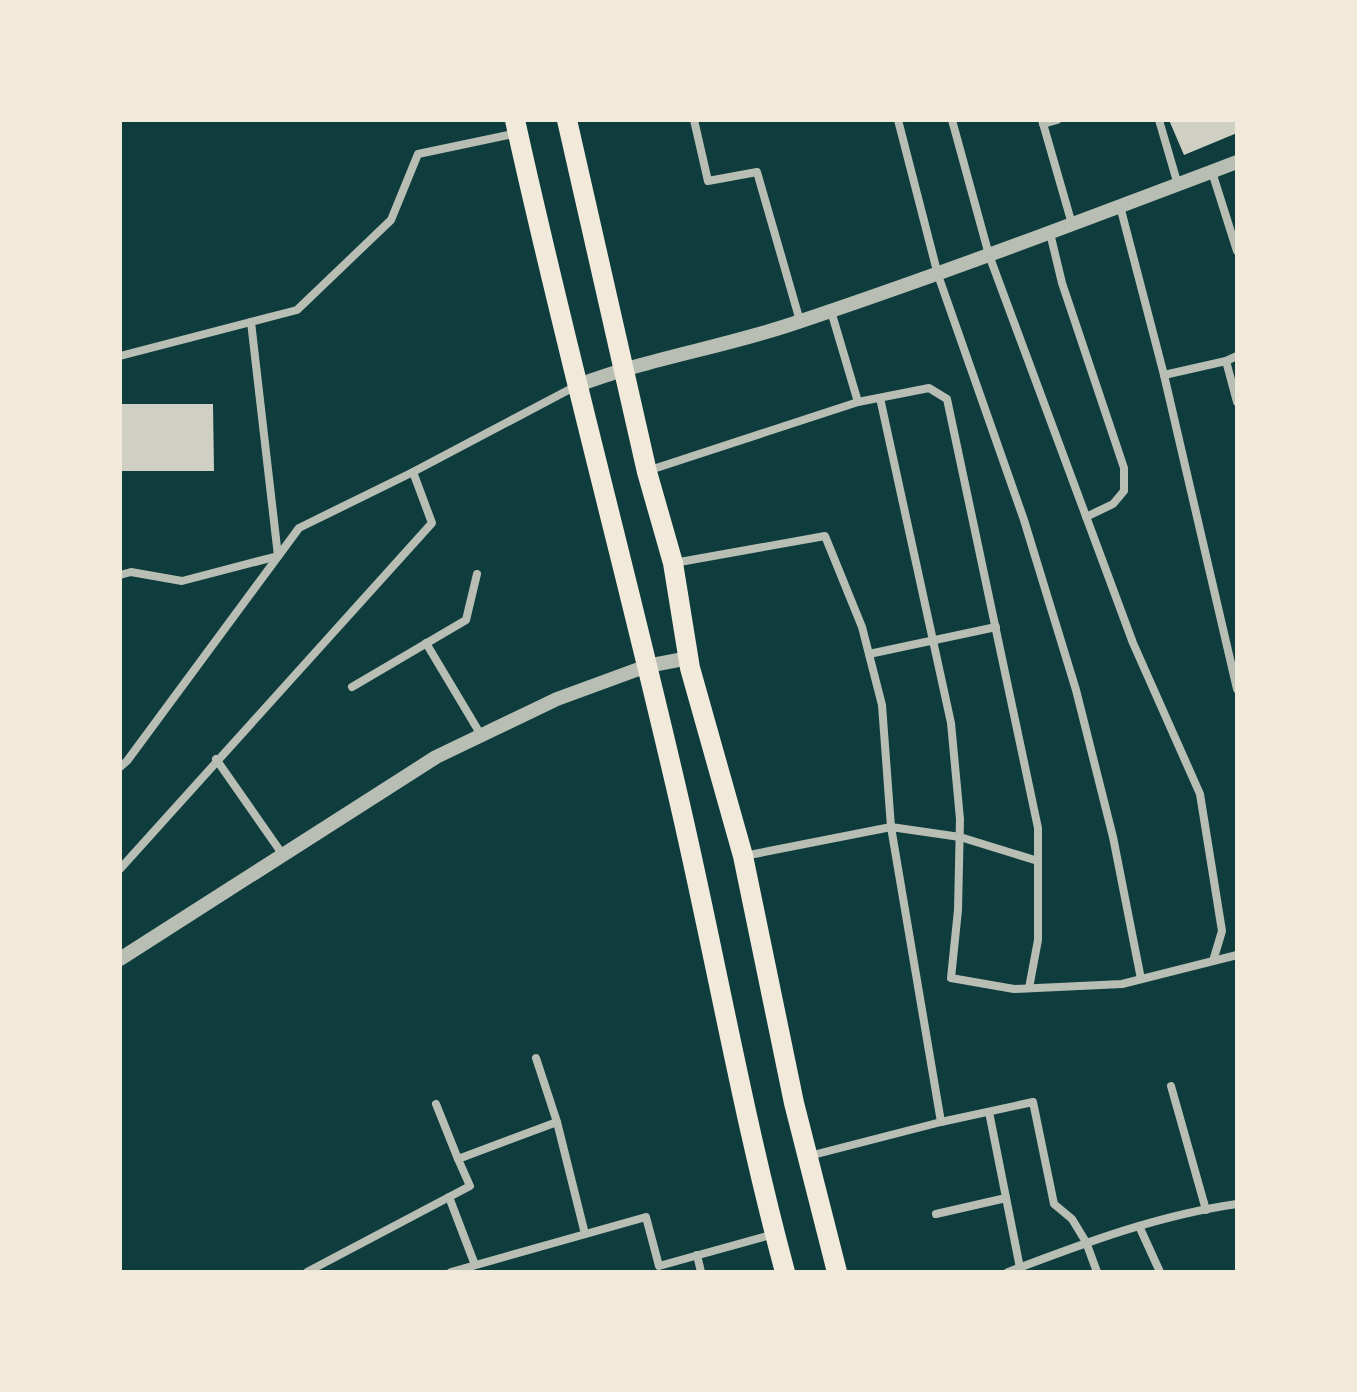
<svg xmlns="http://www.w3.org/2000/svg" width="1357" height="1392" font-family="'IBM Plex Sans',sans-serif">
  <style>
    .building { fill: #cfcfc3 }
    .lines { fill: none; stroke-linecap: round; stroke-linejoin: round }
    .minor { stroke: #b8beb3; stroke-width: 8 }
    .tertiary { stroke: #b8beb3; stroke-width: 14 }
    .primary { stroke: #f1e9da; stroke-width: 20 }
  </style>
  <rect width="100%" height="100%" fill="#0f3d3e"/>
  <g class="building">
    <path d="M 1169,120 L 1237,120 L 1237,133 L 1184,155 Z"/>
    <path d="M 120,404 L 213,404 L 214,471 L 120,471 Z"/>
  </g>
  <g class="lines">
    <g class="minor">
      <path d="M 694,120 L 708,181 L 757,172 L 800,321"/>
      <path d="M 898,120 L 938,275 L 1024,520 L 1076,690 L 1113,837 L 1141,979"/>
      <path d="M 952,120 L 989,255 L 1133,643 L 1200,794 L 1222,931 L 1213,961"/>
      <path d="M 1042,120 L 1072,224"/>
      <path d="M 1159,120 L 1178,185"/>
      <path d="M 1043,124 L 1057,120"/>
      <path d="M 1212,172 L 1237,251"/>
      <path d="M 1120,206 L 1164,375 L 1237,689"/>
      <path d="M 1050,233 L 1062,283 L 1124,468 L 1124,491 L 1113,504 L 1086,517"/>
      <path d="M 831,311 L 858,402"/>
      <path d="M 120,356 L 297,310 L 391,220 L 418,154 L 518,133"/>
      <path d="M 1226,361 L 1237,402"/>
      <path d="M 1164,375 L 1226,361 L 1237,356"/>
      <path d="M 880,398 L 951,723 L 960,819 L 958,910 L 951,978 L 1014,989 L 1122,984 L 1237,955"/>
      <path d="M 647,471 L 858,402 L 929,388 L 947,399 L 1038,828 L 1038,940 L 1029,988"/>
      <path d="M 674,563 L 825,536 L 862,627 L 882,705 L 891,827 L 941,1122"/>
      <path d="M 120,575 L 131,572 L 182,581 L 278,556 L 251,322"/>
      <path d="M 426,643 L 481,735"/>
      <path d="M 869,654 L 996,627"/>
      <path d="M 352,687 L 466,620 L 477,574"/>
      <path d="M 216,759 L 283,855"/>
      <path d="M 120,767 L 127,761 L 299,528 L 413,472 L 576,386"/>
      <path d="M 744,856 L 891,827 L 960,837 L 1038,861"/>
      <path d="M 120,869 L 432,523 L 413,472"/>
      <path d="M 536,1058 L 557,1122 L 585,1234"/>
      <path d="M 1171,1086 L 1206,1210"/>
      <path d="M 436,1104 L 458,1159"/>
      <path d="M 989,1112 L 1020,1268"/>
      <path d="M 809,1156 L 941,1122 L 1033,1102 L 1054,1204 L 1072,1219 L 1086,1242 L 1097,1272"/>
      <path d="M 449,1197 L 475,1265"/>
      <path d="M 936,1214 L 1006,1198"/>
      <path d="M 1139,1226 L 1160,1272"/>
      <path d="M 697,1255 L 701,1272"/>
      <path d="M 307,1272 L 470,1186 L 458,1159 L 557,1122"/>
      <path d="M 451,1272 L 646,1217 L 659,1266 L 774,1234"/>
      <path d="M 1008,1272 C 1082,1244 1158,1215 1237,1204"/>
    </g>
    <g class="tertiary">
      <path d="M 576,386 C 646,359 720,348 792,324 C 942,274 1089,218 1237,162"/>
      <path d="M 120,959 L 436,757 L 557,699 L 647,666 L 689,658"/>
    </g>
    <g class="primary">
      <path d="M 515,120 C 566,352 629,581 682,813 C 717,966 744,1120 785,1272"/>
      <path d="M 567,120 L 647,472 L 673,563 L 690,668 L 743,856 L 794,1103 L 837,1272"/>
    </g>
  </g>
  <rect width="1357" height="1392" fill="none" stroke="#f1e9da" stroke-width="244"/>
</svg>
